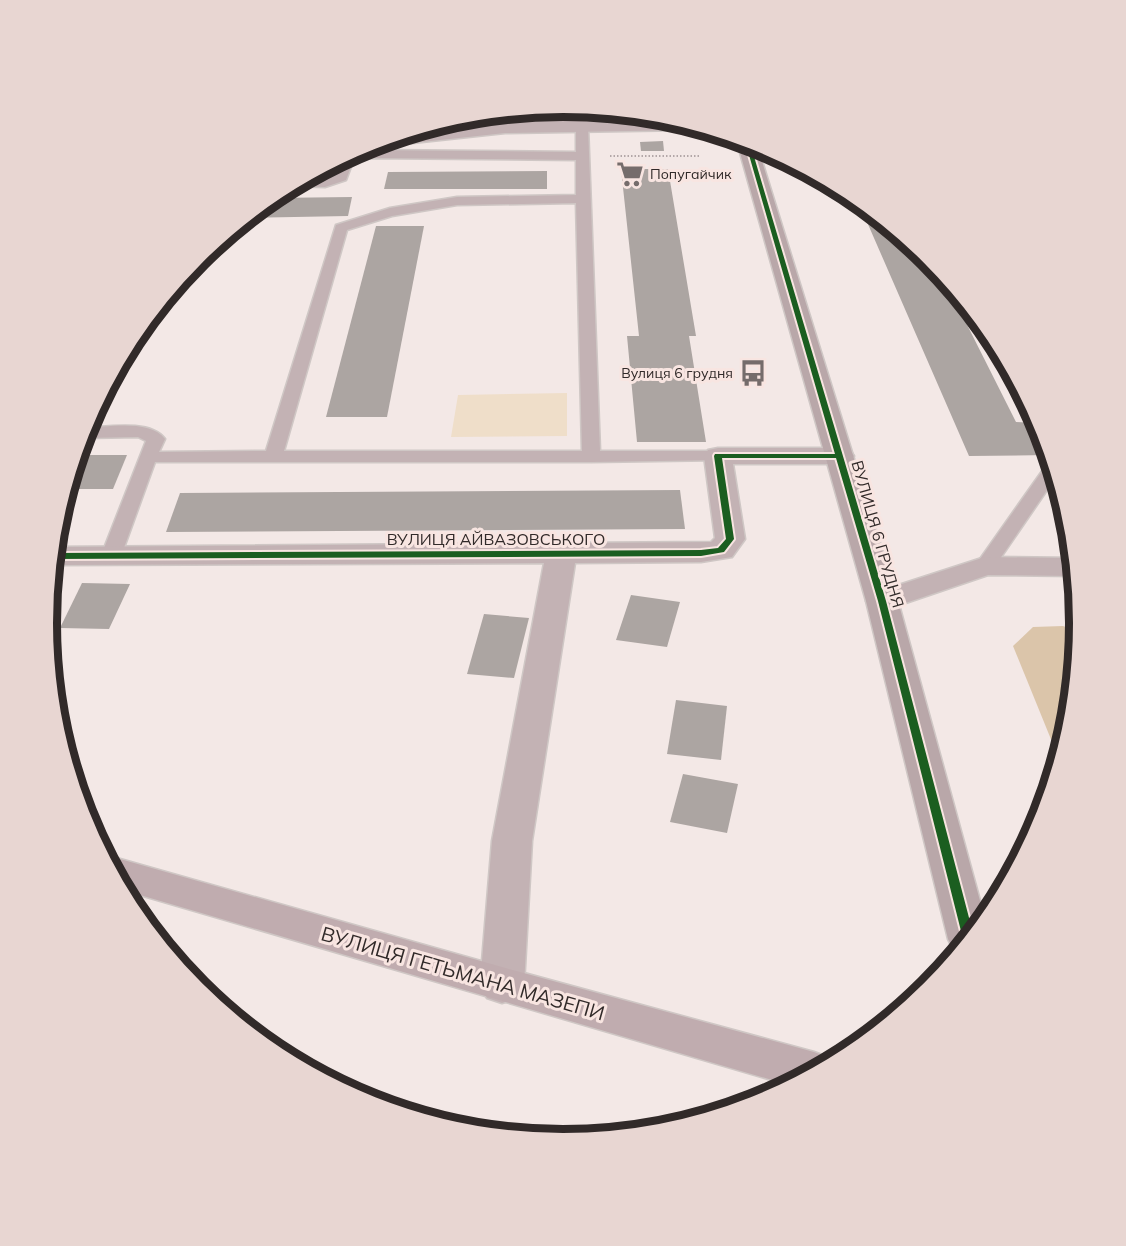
<svg xmlns="http://www.w3.org/2000/svg" width="1126" height="1246" font-family="Mulish,sans-serif">
  <style>
    .green { fill: #efdec9 }
    .forest { fill: #dbc5aa }
    .building { fill: #aca5a2 }
    .lines { fill: none; stroke-linecap: round; stroke-linejoin: round }
    .lane-casing { stroke: #cfc7c5; stroke-width: 3 }
    .street-casing { stroke: #cfc7c5; stroke-width: 3 }
    .secondary-casing { stroke: #cfc7c5; stroke-width: 3 }
    .highway-casing { stroke: #cfc7c5; stroke-width: 3 }
    .path { stroke: #b3a7a8; stroke-width: 2; stroke-dasharray: 1.5 2; stroke-linecap: butt }
    .lane { fill: #c3b2b4; fill-rule: evenodd }
    .street { fill: #c3b2b4; fill-rule: evenodd }
    .secondary { fill: #b9a7a9; fill-rule: evenodd }
    .highway { fill: #c0acaf; fill-rule: evenodd }
    .cycleway-casing { stroke: #f8e5e1; stroke-width: 4 }
    .cycleway { fill: #1b5e20; fill-rule: evenodd }
    .labels { text-anchor: middle; dominant-baseline: central; stroke-width: 6; stroke-linejoin: round; paint-order: stroke }
    .far-poi-label { font-size: 14px; fill: #312a29; stroke: #f8e5e1; text-anchor: start }
    .street-label { font-size: 16px; fill: #312a29; stroke: #f8e5e1 }
    .near-street-label { font-size: 20px; fill: #312a29; stroke: #f8e5e1 }
    .rim { fill: none; stroke: #312a29; stroke-width: 8 }
  </style>
  <rect width="100%" height="100%" fill="#f3e8e6"/>
  <path class="green" d="M 567,393 L 567,436 L 451,437 L 458,395 Z"/>
  <path class="forest" d="M 1063,626 L 1079,632 L 1070,724 L 1059,759 L 1013,646 L 1033,627 Z"/>
  <g class="building">
    <path d="M 663,141 L 664,151 L 641,151 L 640,142 Z"/>
    <path d="M 621,169 L 668,169 L 696,336 L 689,336 L 706,442 L 637,442 L 627,336 L 639,336 Z"/>
    <path d="M 547,171 L 547,189 L 384,189 L 388,172 Z"/>
    <path d="M 352,197 L 348,216 L 247,218 L 271,198 Z"/>
    <path d="M 857,199 L 928,258 L 942,275 L 1016,422 L 1039,423 L 1049,455 L 969,456 Z"/>
    <path d="M 376,226 L 424,226 L 387,417 L 326,417 Z"/>
    <path d="M 77,455 L 127,455 L 113,489 L 67,489 Z"/>
    <path d="M 680,490 L 685,529 L 166,532 L 180,493 Z"/>
    <path d="M 82,583 L 130,584 L 109,629 L 60,628 Z"/>
    <path d="M 631,595 L 680,602 L 667,647 L 616,640 Z"/>
    <path d="M 484,614 L 529,618 L 514,678 L 467,674 Z"/>
    <path d="M 676,700 L 727,706 L 721,760 L 667,754 Z"/>
    <path d="M 683,774 L 738,784 L 727,833 L 670,822 Z"/>
  </g>
  <g class="lines">
    <defs>
      <g id="lane">
        <path d="M 542,109 L 547,126 L 541,130 L 535,126 L 530,110 Z"/>
        <path d="M 582,122 L 588,126 L 600,451 L 718,451 L 724,452 L 727,456 L 724,460 L 591,462 L 155,462 L 121,556 L 118,560 L 104,560 L 101,556 L 146,441 L 138,437 L 84,438 L 82,438 L 85,428 C 107,427 150,419 165,439 L 159,452 L 266,451 L 336,225 L 390,208 L 457,197 L 576,195 L 576,160 L 369,158 L 352,164 L 346,180 L 325,187 L 291,186 C 305,178 320,180 336,175 L 343,159 L 368,150 L 576,152 L 576,126 ZM 576,203 L 582,451 L 284,451 L 347,230 L 392,216 L 457,205 Z"/>
        <path d="M 767,149 L 779,155 L 750,157 L 744,153 L 750,149 Z"/>
        <path d="M 1052,463 L 1056,477 L 995,566 L 992,570 L 978,570 L 975,566 L 1047,464 Z"/>
      </g>
      <g id="street">
        <path d="M 671,119 L 696,126 L 688,130 L 505,133 L 385,146 L 377,142 C 471,114 574,120 671,119 Z"/>
        <path d="M 718,448 L 840,448 L 850,450 L 854,456 L 850,462 L 840,464 L 733,464 L 745,539 L 732,557 L 701,562 L 575,563 L 532,841 L 524,985 L 517,998 L 502,1003 L 487,998 L 480,985 L 492,841 L 544,563 L 52,565 L 54,547 L 711,542 L 715,538 L 704,456 L 708,450 Z"/>
        <path d="M 985,557 L 1073,558 L 1075,576 L 988,575 L 882,611 L 871,608 L 866,601 L 871,594 Z"/>
      </g>
      <path id="secondary" d="M 739,139 L 757,145 L 898,601 L 985,919 L 958,952 L 954,951 L 948,939 L 866,601 L 737,142 Z"/>
      <path id="highway" d="M 113,857 L 502,967 L 814,1052 L 830,1058 L 832,1062 L 789,1085 L 123,890 L 106,859 Z"/>
    </defs>
    <use href="#lane" class="lane-casing"/>
    <use href="#street" class="street-casing"/>
    <use href="#secondary" class="secondary-casing"/>
    <use href="#highway" class="highway-casing"/>
    <path class="path" d="M 610,156 L 701,156"/>
    <use href="#lane" class="lane"/>
    <use href="#street" class="street"/>
    <use href="#secondary" class="secondary"/>
    <use href="#highway" class="highway"/>
    <defs>
      <path id="cycleway" d="M 745,141 L 750,143 L 886,601 L 973,933 L 966,943 L 963,939 L 878,601 L 836,458 L 722,458 L 734,539 L 724,552 L 701,556 L 53,559 L 53,553 L 701,550 L 718,548 L 726,539 L 714,456 L 715,454 L 835,454 Z"/>
    </defs>
    <use href="#cycleway" class="cycleway-casing"/>
    <use href="#cycleway" class="cycleway"/>
  </g>
  <defs>
    <symbol id="supermarket-bare" viewBox="-9 -9 18 18"><path d="M-6-5.5h2.5l.6 2H6L4.5 2H-2.5L-4.4-4H-6ZM-1.5 3.2a1.3 1.3 0 1 0 .1 0ZM3 3.2a1.3 1.3 0 1 0 .1 0Z" fill="#756c6b" stroke="#f8e5e1" stroke-width="2.5" paint-order="stroke"/></symbol>
    <symbol id="bus-bare" viewBox="-9 -9 18 18"><path d="M-5-6H5V4H4V6H2V4H-2V6H-4V4H-5ZM-3.5-4V0h7V-4ZM-3.5 1.2v1.5H-2V1.2ZM2 1.2v1.5H3.5V1.2Z" fill="#756c6b" stroke="#f8e5e1" stroke-width="2.5" paint-order="stroke"/></symbol>
  </defs>
  <g fill-rule="evenodd">
    <use href="#supermarket-bare" x="611" y="155" width="38" height="38"/>
    <use href="#bus-bare" x="734" y="354" width="38" height="38"/>
  </g>
  <g class="labels">
    <g class="far-poi-label">
      <text x="650" y="174">Попугайчик</text>
      <text x="733" y="373" text-anchor="end">Вулиця 6 грудня</text>
    </g>
    <g class="street-label">
      <text transform="translate(878 534) rotate(74)">ВУЛИЦЯ 6 ГРУДНЯ</text>
      <text x="496" y="539">ВУЛИЦЯ АЙВАЗОВСЬКОГО</text>
    </g>
    <g class="near-street-label">
      <text transform="translate(463 973) rotate(16)">ВУЛИЦЯ ГЕТЬМАНА МАЗЕПИ</text>
    </g>
  </g>
  <path d="M0 0H1126V1246H0ZM57 623a506 506 0 1 1 1012 0a506 506 0 1 1-1012 0Z" fill="#e8d6d2" fill-rule="evenodd"/>
  <path class="rim" d="M57 623a506 506 0 1 1 1012 0a506 506 0 1 1-1012 0Z"/>
</svg>
